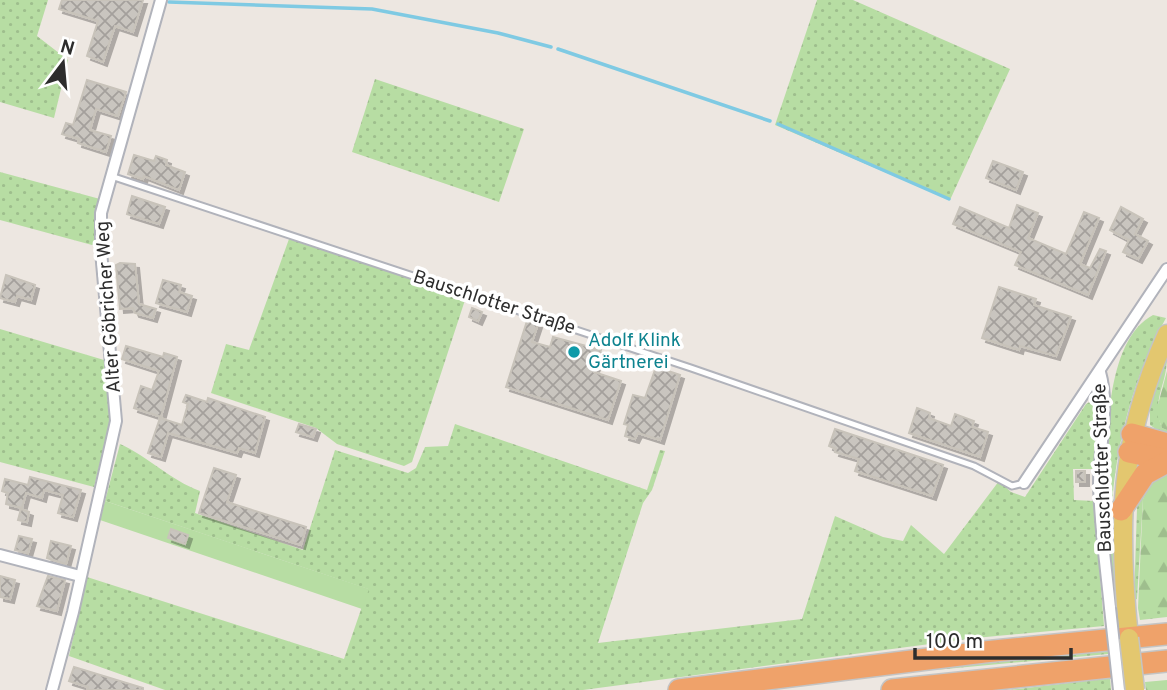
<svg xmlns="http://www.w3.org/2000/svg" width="1167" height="690" font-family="Overpass,sans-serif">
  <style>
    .grass { fill: url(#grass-dots) }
    .forest { fill: url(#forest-firs) }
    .garden { fill: #b7dda3 }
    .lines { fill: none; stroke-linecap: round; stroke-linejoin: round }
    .stream { stroke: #7fcae3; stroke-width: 3.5 }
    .building { fill: url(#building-cross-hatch); stroke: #c8c3ba; stroke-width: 2; filter: url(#shadow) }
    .service-casing { stroke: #b1b3bb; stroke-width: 9 }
    .minor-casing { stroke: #b1b3bb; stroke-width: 14 }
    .primary-casing { stroke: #c4c4c4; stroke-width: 21 }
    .motorway-casing { stroke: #c4c4c4; stroke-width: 24 }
    .service { stroke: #fff; stroke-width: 5 }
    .minor { stroke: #fff; stroke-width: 10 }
    .primary { stroke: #e3c76f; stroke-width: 18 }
    .motorway { stroke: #efa26a; stroke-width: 21 }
    .minor-bridge-casing { stroke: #b1b3bb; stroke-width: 14; stroke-linecap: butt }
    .primary-bridge-casing { stroke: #c4c4c4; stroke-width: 21; stroke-linecap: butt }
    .minor-bridge { stroke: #fff; stroke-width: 10 }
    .primary-bridge { stroke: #e3c76f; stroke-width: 18 }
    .culture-dot { fill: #0f9aa8; stroke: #fff; stroke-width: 2.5 }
    .labels { text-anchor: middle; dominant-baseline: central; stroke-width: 7; stroke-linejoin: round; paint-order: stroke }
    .street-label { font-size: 19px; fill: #2d2d2d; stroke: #fff }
    .culture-label { font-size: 19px; fill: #0d838f; stroke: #fff; text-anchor: start }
  </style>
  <defs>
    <pattern id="grass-dots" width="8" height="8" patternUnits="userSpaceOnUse" patternTransform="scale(1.75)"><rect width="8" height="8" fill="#b7dda3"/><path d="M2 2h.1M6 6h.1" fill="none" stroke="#9ebe8d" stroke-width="1.8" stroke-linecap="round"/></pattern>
    <pattern id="forest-firs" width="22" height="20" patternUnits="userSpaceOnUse" patternTransform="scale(1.75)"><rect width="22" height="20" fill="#b7dda3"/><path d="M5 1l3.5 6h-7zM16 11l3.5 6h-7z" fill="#9ebe8d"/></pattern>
    <pattern id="building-cross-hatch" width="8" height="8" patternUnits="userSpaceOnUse" patternTransform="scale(1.75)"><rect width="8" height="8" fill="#c9c5bf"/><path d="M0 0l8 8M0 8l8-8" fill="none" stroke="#a4a09c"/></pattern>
    <filter id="shadow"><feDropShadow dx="4" dy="4" stdDeviation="0" flood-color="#0004"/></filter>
  </defs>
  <rect width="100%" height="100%" fill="#ede7e1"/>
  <g class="grass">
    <path d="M 0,0 L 48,0 L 37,36 L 68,60 L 54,118 L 0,102 Z"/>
    <path d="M 817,0 L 853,0 L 1010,69 L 950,200 L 775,125 Z"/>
    <path d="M 375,79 L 524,129 L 499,202 L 352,152 Z"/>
    <path d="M 0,172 L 100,199 L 96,243 L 92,245 L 0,220 Z"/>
    <path d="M 289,239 L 462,296 L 465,300 L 412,462 L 404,466 L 337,444 L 316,428 L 211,393 L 226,344 L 249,350 Z"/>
    <path d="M 1153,315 L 1166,318 C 1131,381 1112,457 1111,530 C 1110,554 1123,588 1116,610 C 1113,585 1107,560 1105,535 C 1104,520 1106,506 1106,491 C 1107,444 1104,341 1153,315 Z"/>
    <path d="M 0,329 L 104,360 L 110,422 L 94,487 L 0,462 Z"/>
    <path d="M 1167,357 C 1167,386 1151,399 1162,428 L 1167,430 L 1167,437 L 1150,425 L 1150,405 Z"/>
    <path d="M 1095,399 L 1099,402 L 1095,469 L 1073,469 L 1074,500 L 1094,501 L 1104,626 L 975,638 L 583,690 L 165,690 L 69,656 L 87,577 L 344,659 L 368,589 L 105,501 L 120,444 C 149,457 170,480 200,491 L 195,513 L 303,550 L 335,450 L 408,473 L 416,468 L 425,447 L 448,446 L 455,424 L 647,490 L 660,450 L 665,451 L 652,490 L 643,503 L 598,643 L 802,619 L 835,516 L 883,537 L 903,541 L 911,525 L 944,554 L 999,481 L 1011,492 L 1025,497 L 1086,404 Z"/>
    <path d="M 1156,472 L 1143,499 L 1137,599 L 1134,600 L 1137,508 L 1139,494 Z"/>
    <path d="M 1138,608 L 1167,608 L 1167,617 L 1140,620 Z"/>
    <path d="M 1108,650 L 1108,654 L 935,670 L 959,666 Z"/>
    <path d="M 1110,678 L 1111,690 L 1009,690 Z"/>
  </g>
  <g class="forest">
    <path d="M 1167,371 L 1167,430 L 1162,428 L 1156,412 Z"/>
    <path d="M 1167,473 L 1167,608 L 1138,608 L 1143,499 L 1153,477 Z"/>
    <path d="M 1167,680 L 1167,690 L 1146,690 L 1145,682 Z"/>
  </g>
  <path class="garden" d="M 105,501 L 369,589 L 362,609 L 100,520 Z"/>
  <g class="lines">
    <g class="stream">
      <path d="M 169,2 L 372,9 L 498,33 L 551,47"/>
      <path d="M 558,49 L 770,121"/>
      <path d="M 778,124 L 949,199"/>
    </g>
  </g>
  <g class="building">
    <path d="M 62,0 L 143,0 L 133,32 L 115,26 L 103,62 L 87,56 L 98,21 L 59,9 Z"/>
    <path d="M 87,80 L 126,92 L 118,116 L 96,109 L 90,130 L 111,136 L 106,152 L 78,143 L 79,139 L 62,134 L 66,123 L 73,125 Z"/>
    <path d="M 134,155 L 154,161 L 156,156 L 167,160 L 166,165 L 185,172 L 179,190 L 144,176 L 143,179 L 128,174 Z"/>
    <path d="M 993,161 L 1023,172 L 1016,190 L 986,178 Z"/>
    <path d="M 132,196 L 165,207 L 159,224 L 127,214 Z"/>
    <path d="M 1017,205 L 1038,213 L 1028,238 L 1066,254 L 1084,212 L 1099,218 L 1080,264 L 1090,268 L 1100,249 L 1106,251 L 1088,295 L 1015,265 L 1021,252 L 953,224 L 960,207 L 1009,228 Z"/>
    <path d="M 1121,207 L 1143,219 L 1135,234 L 1148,241 L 1138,259 L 1123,252 L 1129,240 L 1110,230 Z"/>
    <path d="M 120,263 L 135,264 L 139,304 L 156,309 L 153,318 L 135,313 L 133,308 L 120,309 L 116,265 Z"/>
    <path d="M 6,275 L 35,285 L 31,300 L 17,296 L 15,302 L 0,298 Z"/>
    <path d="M 163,280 L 181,285 L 179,292 L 192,296 L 187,312 L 156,303 Z"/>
    <path d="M 999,287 L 1036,299 L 1034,305 L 1071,317 L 1056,356 L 1020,346 L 1019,350 L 982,338 Z"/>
    <path d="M 472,308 L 482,312 L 478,321 L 469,317 Z"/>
    <path d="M 527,321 L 538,324 L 532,342 L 550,347 L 553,337 L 601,350 L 594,372 L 621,381 L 608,420 L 506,387 Z"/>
    <path d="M 126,346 L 163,357 L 164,353 L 177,357 L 161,417 L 134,408 L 141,386 L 152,390 L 159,371 L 122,359 Z"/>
    <path d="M 656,367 L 680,375 L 660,440 L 638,433 L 635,439 L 625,436 L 628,425 L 624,424 L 633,395 L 645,398 Z"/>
    <path d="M 186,395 L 207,402 L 208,398 L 265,417 L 255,453 L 239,448 L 237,453 L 168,433 L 161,457 L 148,453 L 160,418 L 182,425 L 188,404 L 183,402 Z"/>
    <path d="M 917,408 L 930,413 L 929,418 L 951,426 L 955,414 L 974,421 L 972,427 L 988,432 L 980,457 L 909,433 Z"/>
    <path d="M 299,424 L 316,429 L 313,437 L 296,432 Z"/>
    <path d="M 835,429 L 943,465 L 932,496 L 855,471 L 859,459 L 835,452 L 836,449 L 829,446 Z"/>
    <path d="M 214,468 L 236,475 L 227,502 L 306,527 L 301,545 L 199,513 Z"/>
    <rect x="1076" y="471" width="9" height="11"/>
    <path d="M 30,477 L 81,490 L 73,517 L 58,513 L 63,495 L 44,490 L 42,498 L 26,493 L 22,508 L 6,504 L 8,493 L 2,491 L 5,479 L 28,485 Z"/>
    <path d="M 21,509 L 29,512 L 27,522 L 18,520 Z"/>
    <path d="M 171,529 L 188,535 L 185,544 L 168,538 Z"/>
    <path d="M 19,536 L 32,539 L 28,553 L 15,550 Z"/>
    <path d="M 51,541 L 71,546 L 66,564 L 47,558 Z"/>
    <path d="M 0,576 L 15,580 L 10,599 L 0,597 Z"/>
    <path d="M 48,576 L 65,580 L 57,611 L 37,606 Z"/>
    <path d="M 74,667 L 143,688 L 143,690 L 87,690 L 88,687 L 69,681 Z"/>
  </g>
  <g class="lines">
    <defs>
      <path id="service" d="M 111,176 L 691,368 L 974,466 L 1012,486 L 1024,483"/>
      <g id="minor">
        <path d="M 1100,372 C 1110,407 1099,448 1099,484 C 1100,526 1106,567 1110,608"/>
        <path d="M 1024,483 L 1167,269"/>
        <path d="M 0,555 L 80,576"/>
        <path d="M 52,690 L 73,612 L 116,421 L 101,251 L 101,213 L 161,0"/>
      </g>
      <path id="primary" d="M 1129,638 C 1117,523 1119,441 1167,334"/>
      <g id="motorway">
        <path d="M 1132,434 L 1167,444"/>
        <path d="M 1129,452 L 1167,460"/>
        <path d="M 1121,510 L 1145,474 L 1167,462"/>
        <path d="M 679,690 L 984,652 L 1167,634"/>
        <path d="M 892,690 L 1167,661"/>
      </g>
    </defs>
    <use href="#service" class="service-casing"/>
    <use href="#minor" class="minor-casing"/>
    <use href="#primary" class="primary-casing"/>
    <use href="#motorway" class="motorway-casing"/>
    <use href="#service" class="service"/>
    <use href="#minor" class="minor"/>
    <use href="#primary" class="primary"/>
    <use href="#motorway" class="motorway"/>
    <defs>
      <path id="minor-bridge" d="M 1110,608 L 1119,690"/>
      <path id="primary-bridge" d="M 1129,638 L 1135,690"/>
    </defs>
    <use href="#minor-bridge" class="minor-bridge-casing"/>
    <use href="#primary-bridge" class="primary-bridge-casing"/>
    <use href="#minor-bridge" class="minor-bridge"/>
    <use href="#primary-bridge" class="primary-bridge"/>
  </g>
  <circle class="culture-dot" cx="574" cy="352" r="7"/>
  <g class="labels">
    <g class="street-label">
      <text transform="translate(494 303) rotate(18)">Bauschlotter Straße</text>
      <text transform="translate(109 307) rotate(-94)">Alter Göbricher Weg</text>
      <text transform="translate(1103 468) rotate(-92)">Bauschlotter Straße</text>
    </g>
    <g class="culture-label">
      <text x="588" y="341">Adolf Klink<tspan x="588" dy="22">Gärtnerei</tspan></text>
    </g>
  </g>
  <g transform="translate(63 63) rotate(16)" stroke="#ffffff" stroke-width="5" paint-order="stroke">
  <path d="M0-5L12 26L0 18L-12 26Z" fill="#2d2d2d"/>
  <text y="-10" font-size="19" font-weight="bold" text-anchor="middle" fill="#2d2d2d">N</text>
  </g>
  <path d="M915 648v10h156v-10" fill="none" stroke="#2d2d2d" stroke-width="3.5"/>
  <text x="926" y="648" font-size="21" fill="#2d2d2d" stroke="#ffffff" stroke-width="5" paint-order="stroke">100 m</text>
</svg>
